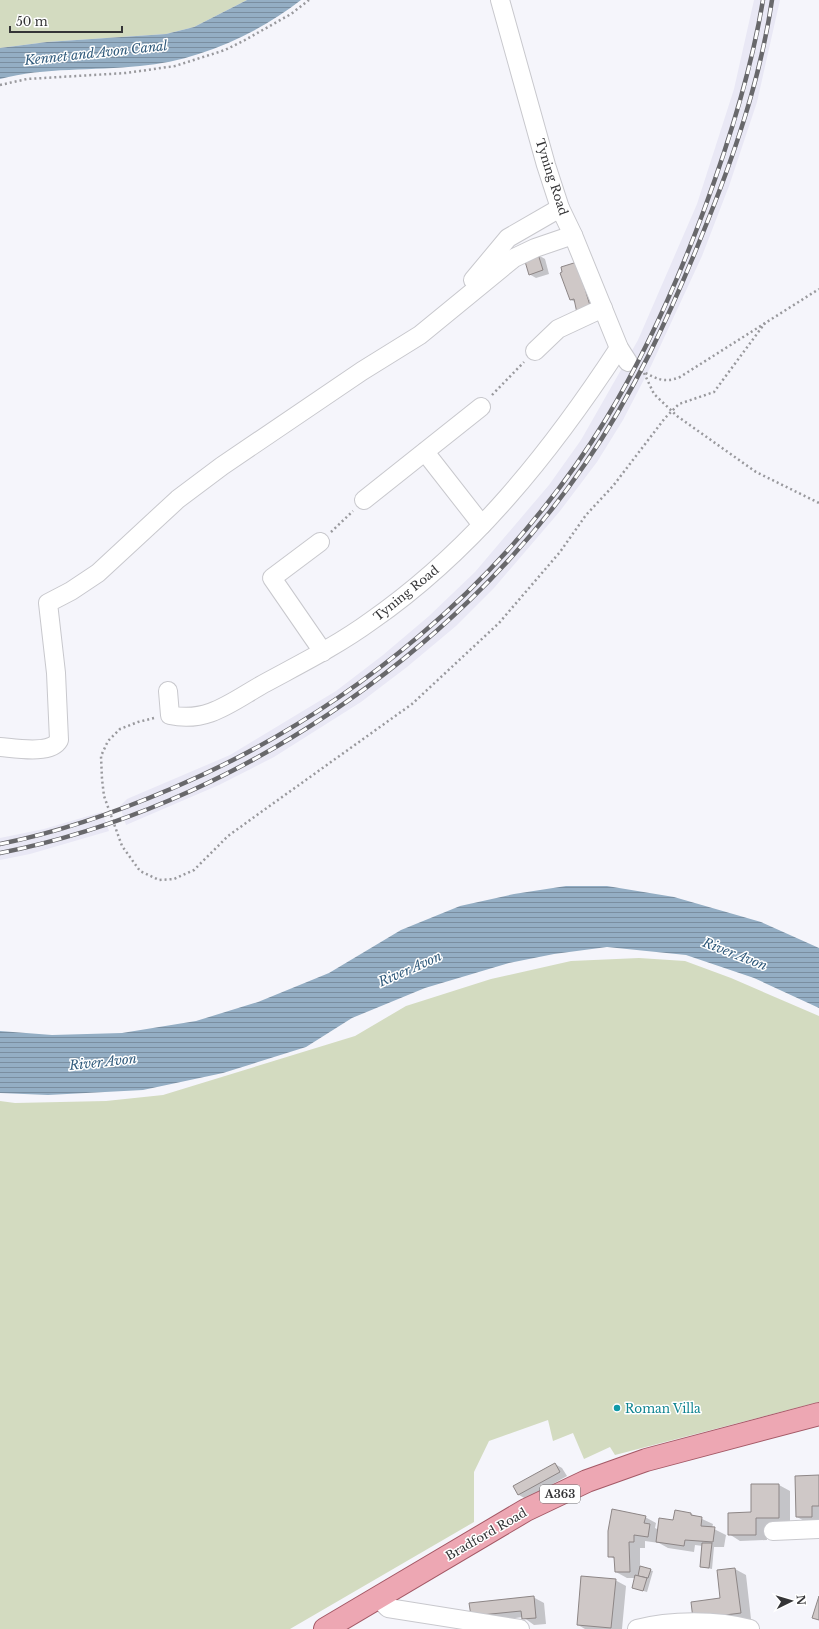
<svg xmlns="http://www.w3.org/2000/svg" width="819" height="1629" font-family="'Libre Baskerville',serif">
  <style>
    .built { fill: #e9e8f5 }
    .green { fill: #d3dbc0 }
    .water { fill: url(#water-rules) }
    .shadow { fill: #0003 }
    .building { fill: #cfc8c7; stroke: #8d8686 }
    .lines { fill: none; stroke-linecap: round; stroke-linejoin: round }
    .minor-casing { stroke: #c8c8cd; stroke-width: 20 }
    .major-casing { stroke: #a45966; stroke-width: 24 }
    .path { stroke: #99999d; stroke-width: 2.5; stroke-dasharray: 2 3; stroke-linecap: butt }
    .minor { stroke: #fff; stroke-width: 18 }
    .major { stroke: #eda7b3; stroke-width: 22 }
    .rail-casing { stroke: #68686b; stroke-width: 4.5 }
    .rail { stroke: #fff; stroke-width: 3; stroke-dasharray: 9; stroke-linecap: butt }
    .culture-dot { fill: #0f9aa8; stroke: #fff; stroke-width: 1.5 }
    .labels { text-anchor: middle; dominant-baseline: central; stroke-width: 3; stroke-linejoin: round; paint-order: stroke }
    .shield { fill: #fff; stroke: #717172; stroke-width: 1 }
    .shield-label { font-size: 11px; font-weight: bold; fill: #343436 }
    .street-label { font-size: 12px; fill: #343436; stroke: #fff }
    .culture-label { font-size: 12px; fill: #0d838f; stroke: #fff; text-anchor: start }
    .water-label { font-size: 13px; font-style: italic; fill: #315b7c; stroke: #fff }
  </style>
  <defs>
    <pattern id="water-rules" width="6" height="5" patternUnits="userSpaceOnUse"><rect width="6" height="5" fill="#94aec4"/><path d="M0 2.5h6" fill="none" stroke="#7a8ea0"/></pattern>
  </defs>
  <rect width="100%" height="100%" fill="#f5f5fb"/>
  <g class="built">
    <path d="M 754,0 L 780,0 L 757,102 L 729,186 L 702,256 L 651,366 L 623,420 L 597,462 L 560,511 L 494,588 L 456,626 L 407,667 L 361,702 L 274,757 L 219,785 L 126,825 L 120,806 L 127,799 L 230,755 L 336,691 L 383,655 L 429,616 L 475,572 L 549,485 L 581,440 L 638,340 L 697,204 L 734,89 Z"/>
    <path d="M 102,812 L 109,831 L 30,854 L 0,860 L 0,838 L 44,829 Z"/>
  </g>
  <g class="green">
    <path d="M 0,0 L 247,0 L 194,27 L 166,34 L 47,42 L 0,48 Z"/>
    <path d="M 639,958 L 685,961 L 731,978 L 819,1016 L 819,1402 L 615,1455 L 610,1447 L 584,1459 L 573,1433 L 553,1441 L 548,1420 L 489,1441 L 474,1472 L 474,1522 L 290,1629 L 0,1629 L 0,1101 L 15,1103 L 106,1101 L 163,1095 L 355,1036 L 406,1006 L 491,979 L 571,961 Z"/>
  </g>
  <g class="water">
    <path d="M 247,0 L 301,0 C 256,35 197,61 140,66 C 93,71 45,67 0,79 L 0,48 L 47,42 L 166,34 L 194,27 Z"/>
    <path d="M 566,886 L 607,886 L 674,897 L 761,922 L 819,948 L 819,1008 L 754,978 L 686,955 L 607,947 L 554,954 L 509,963 L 425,988 L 352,1018 L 306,1047 L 223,1073 L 143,1090 L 48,1095 L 0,1093 L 0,1031 L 52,1035 L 122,1033 L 196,1021 L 258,1002 L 329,973 L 401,930 L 460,906 L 514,894 Z"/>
  </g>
  <g class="shadow">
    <path d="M 538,255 L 545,259 L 549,274 L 536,278 L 529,274 Z"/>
    <path d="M 577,264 L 597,313 L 571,300 Z"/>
    <path d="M 555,1464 L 562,1468 L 567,1476 L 526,1499 L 519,1495 L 515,1487 Z"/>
    <path d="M 819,1476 L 819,1522 L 808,1523 L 797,1517 Z"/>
    <path d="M 779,1485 L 790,1491 L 790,1524 L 766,1524 L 767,1540 L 740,1541 L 729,1534 L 752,1513 Z"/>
    <path d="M 691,1514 L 713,1524 L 712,1528 L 726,1535 L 724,1547 L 714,1547 L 712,1569 L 701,1567 L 703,1546 L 695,1545 L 694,1552 L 668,1548 L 659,1543 L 645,1541 L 645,1548 L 640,1548 L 640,1567 L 653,1571 L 647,1592 L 633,1588 L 635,1578 L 627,1578 L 616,1572 L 615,1559 L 609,1556 L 645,1517 L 656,1523 L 655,1528 L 659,1530 Z"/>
    <path d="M 735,1569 L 746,1575 L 751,1619 L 705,1625 L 721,1599 L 718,1571 Z"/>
    <path d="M 615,1580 L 626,1586 L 622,1629 L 585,1629 L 578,1625 Z"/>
    <path d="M 533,1597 L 544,1603 L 546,1624 L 534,1625 L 523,1617 L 483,1622 L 472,1616 Z"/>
  </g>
  <g class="building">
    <path d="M 538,254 L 543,270 L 529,275 L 524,258 Z"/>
    <path d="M 577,262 L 591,309 L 577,313 L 574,299 L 570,300 L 560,273 L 562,272 L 561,267 Z"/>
    <path d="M 555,1463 L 560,1472 L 518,1495 L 513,1486 Z"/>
    <path d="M 819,1475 L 819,1506 L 812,1506 L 812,1517 L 796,1517 L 795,1476 Z"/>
    <path d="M 751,1484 L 779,1484 L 779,1518 L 756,1518 L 756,1535 L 728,1535 L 728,1513 L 751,1512 Z"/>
    <path d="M 612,1509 L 646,1516 L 644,1523 L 650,1524 L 648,1537 L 634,1535 L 634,1542 L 629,1542 L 630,1572 L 615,1572 L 614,1557 L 608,1557 L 608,1531 Z"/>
    <path d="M 675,1510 L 691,1513 L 691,1515 L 702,1517 L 701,1526 L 715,1527 L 713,1542 L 685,1540 L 684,1546 L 656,1542 L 659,1518 L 673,1520 Z"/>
    <path d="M 702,1543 L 712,1543 L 709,1568 L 700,1567 Z"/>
    <path d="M 640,1566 L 651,1569 L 648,1578 L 638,1576 Z"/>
    <path d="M 735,1568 L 741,1613 L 693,1619 L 691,1602 L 720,1598 L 717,1570 Z"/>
    <path d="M 635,1575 L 647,1578 L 643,1591 L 632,1588 Z"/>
    <path d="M 581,1576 L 616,1579 L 611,1628 L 577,1625 Z"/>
    <path d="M 534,1596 L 536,1618 L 522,1619 L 521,1611 L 471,1616 L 469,1603 Z"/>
    <path d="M 819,1596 L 819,1620 L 812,1618 Z"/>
  </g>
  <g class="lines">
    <defs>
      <g id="minor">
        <path d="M 500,0 L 546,165 L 560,208 L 573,235 L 619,348 L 628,362"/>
        <path d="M 473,280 L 508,238 L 560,208"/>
        <path d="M 535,351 L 558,329 L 603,308"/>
        <path d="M 425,452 L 482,525"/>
        <path d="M 364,500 L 481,407"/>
        <path d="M 320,542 L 272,578 L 323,652"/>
        <path d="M 168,691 L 170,715 C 209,724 235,699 267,682 C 302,663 338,645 371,621 C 473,550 551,452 619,348"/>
        <path d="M 0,747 C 14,748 51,755 59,740 L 56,673 L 48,603 L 71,591 L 98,573 L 178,499 L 222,466 L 362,371 L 420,335 L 514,258 L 535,248 L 573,235"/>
        <path d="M 773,1531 L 819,1529"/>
        <path d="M 377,1597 L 388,1608 L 520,1629"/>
        <path d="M 637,1629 C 670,1620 718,1620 750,1629"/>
      </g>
      <path id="major" d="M 325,1629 L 526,1510 L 587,1481 L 646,1460 L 819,1414"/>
    </defs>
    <use href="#minor" class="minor-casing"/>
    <use href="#major" class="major-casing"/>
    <g class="path">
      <path d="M 0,85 L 27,79 L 126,73 L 175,66 L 225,50 L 245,40 L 291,14 L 309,0"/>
      <path d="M 641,371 C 657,378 662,384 680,377 L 819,289"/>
      <path d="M 644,373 L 654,394 L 677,416 L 756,472 L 819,503"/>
      <path d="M 492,395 L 524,362"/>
      <path d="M 331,532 L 353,511"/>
      <path d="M 154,718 L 138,722 L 120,729 L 108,741 L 101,756 L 102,779 L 104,796 L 122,846 L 140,871 L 159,880 L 174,879 L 194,870 L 228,836 L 257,815 L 412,704 L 499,623 L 560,552 L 586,515 L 613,486 L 665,418 L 679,404 L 714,392 L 765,323"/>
    </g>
    <use href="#minor" class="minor"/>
    <use href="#major" class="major"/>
    <defs>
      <g id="rail">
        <path d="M 0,844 C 60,832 117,812 173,788 C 349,713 506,583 606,419 C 646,353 677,283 704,210 C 729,142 751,72 763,0"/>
        <path d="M 0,853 C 229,808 454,656 585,464 C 634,393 670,315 702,235 C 733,159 760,81 772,0"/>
      </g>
    </defs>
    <use href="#rail" class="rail-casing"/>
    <use href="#rail" class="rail"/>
  </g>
  <circle class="culture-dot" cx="617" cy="1408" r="4"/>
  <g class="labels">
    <rect class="shield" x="540" y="1485" width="40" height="18" rx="3"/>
    <g class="shield-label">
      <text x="560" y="1494">A363</text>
    </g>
    <g class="street-label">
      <text transform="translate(552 177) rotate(72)">Tyning Road</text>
      <text transform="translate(406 593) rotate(-39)">Tyning Road</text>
      <text transform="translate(486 1534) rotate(-30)">Bradford Road</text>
    </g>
    <g class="culture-label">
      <text x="625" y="1408">Roman Villa</text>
    </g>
    <g class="water-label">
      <text transform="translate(96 53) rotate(-6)">Kennet and Avon Canal</text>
      <text transform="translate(735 954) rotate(21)">River Avon</text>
      <text transform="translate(410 969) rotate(-24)">River Avon</text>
      <text transform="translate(103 1062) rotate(-6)">River Avon</text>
    </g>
  </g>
  <g transform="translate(791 1601) rotate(85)" stroke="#ffffff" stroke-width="3" paint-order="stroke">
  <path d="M0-3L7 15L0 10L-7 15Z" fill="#343436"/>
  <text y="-6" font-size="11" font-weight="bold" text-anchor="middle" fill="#343436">N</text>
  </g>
  <path d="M10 26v6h112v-6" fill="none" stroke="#343436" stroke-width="2"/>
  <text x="16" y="26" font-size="12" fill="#343436" stroke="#ffffff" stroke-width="3" paint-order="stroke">50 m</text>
</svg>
